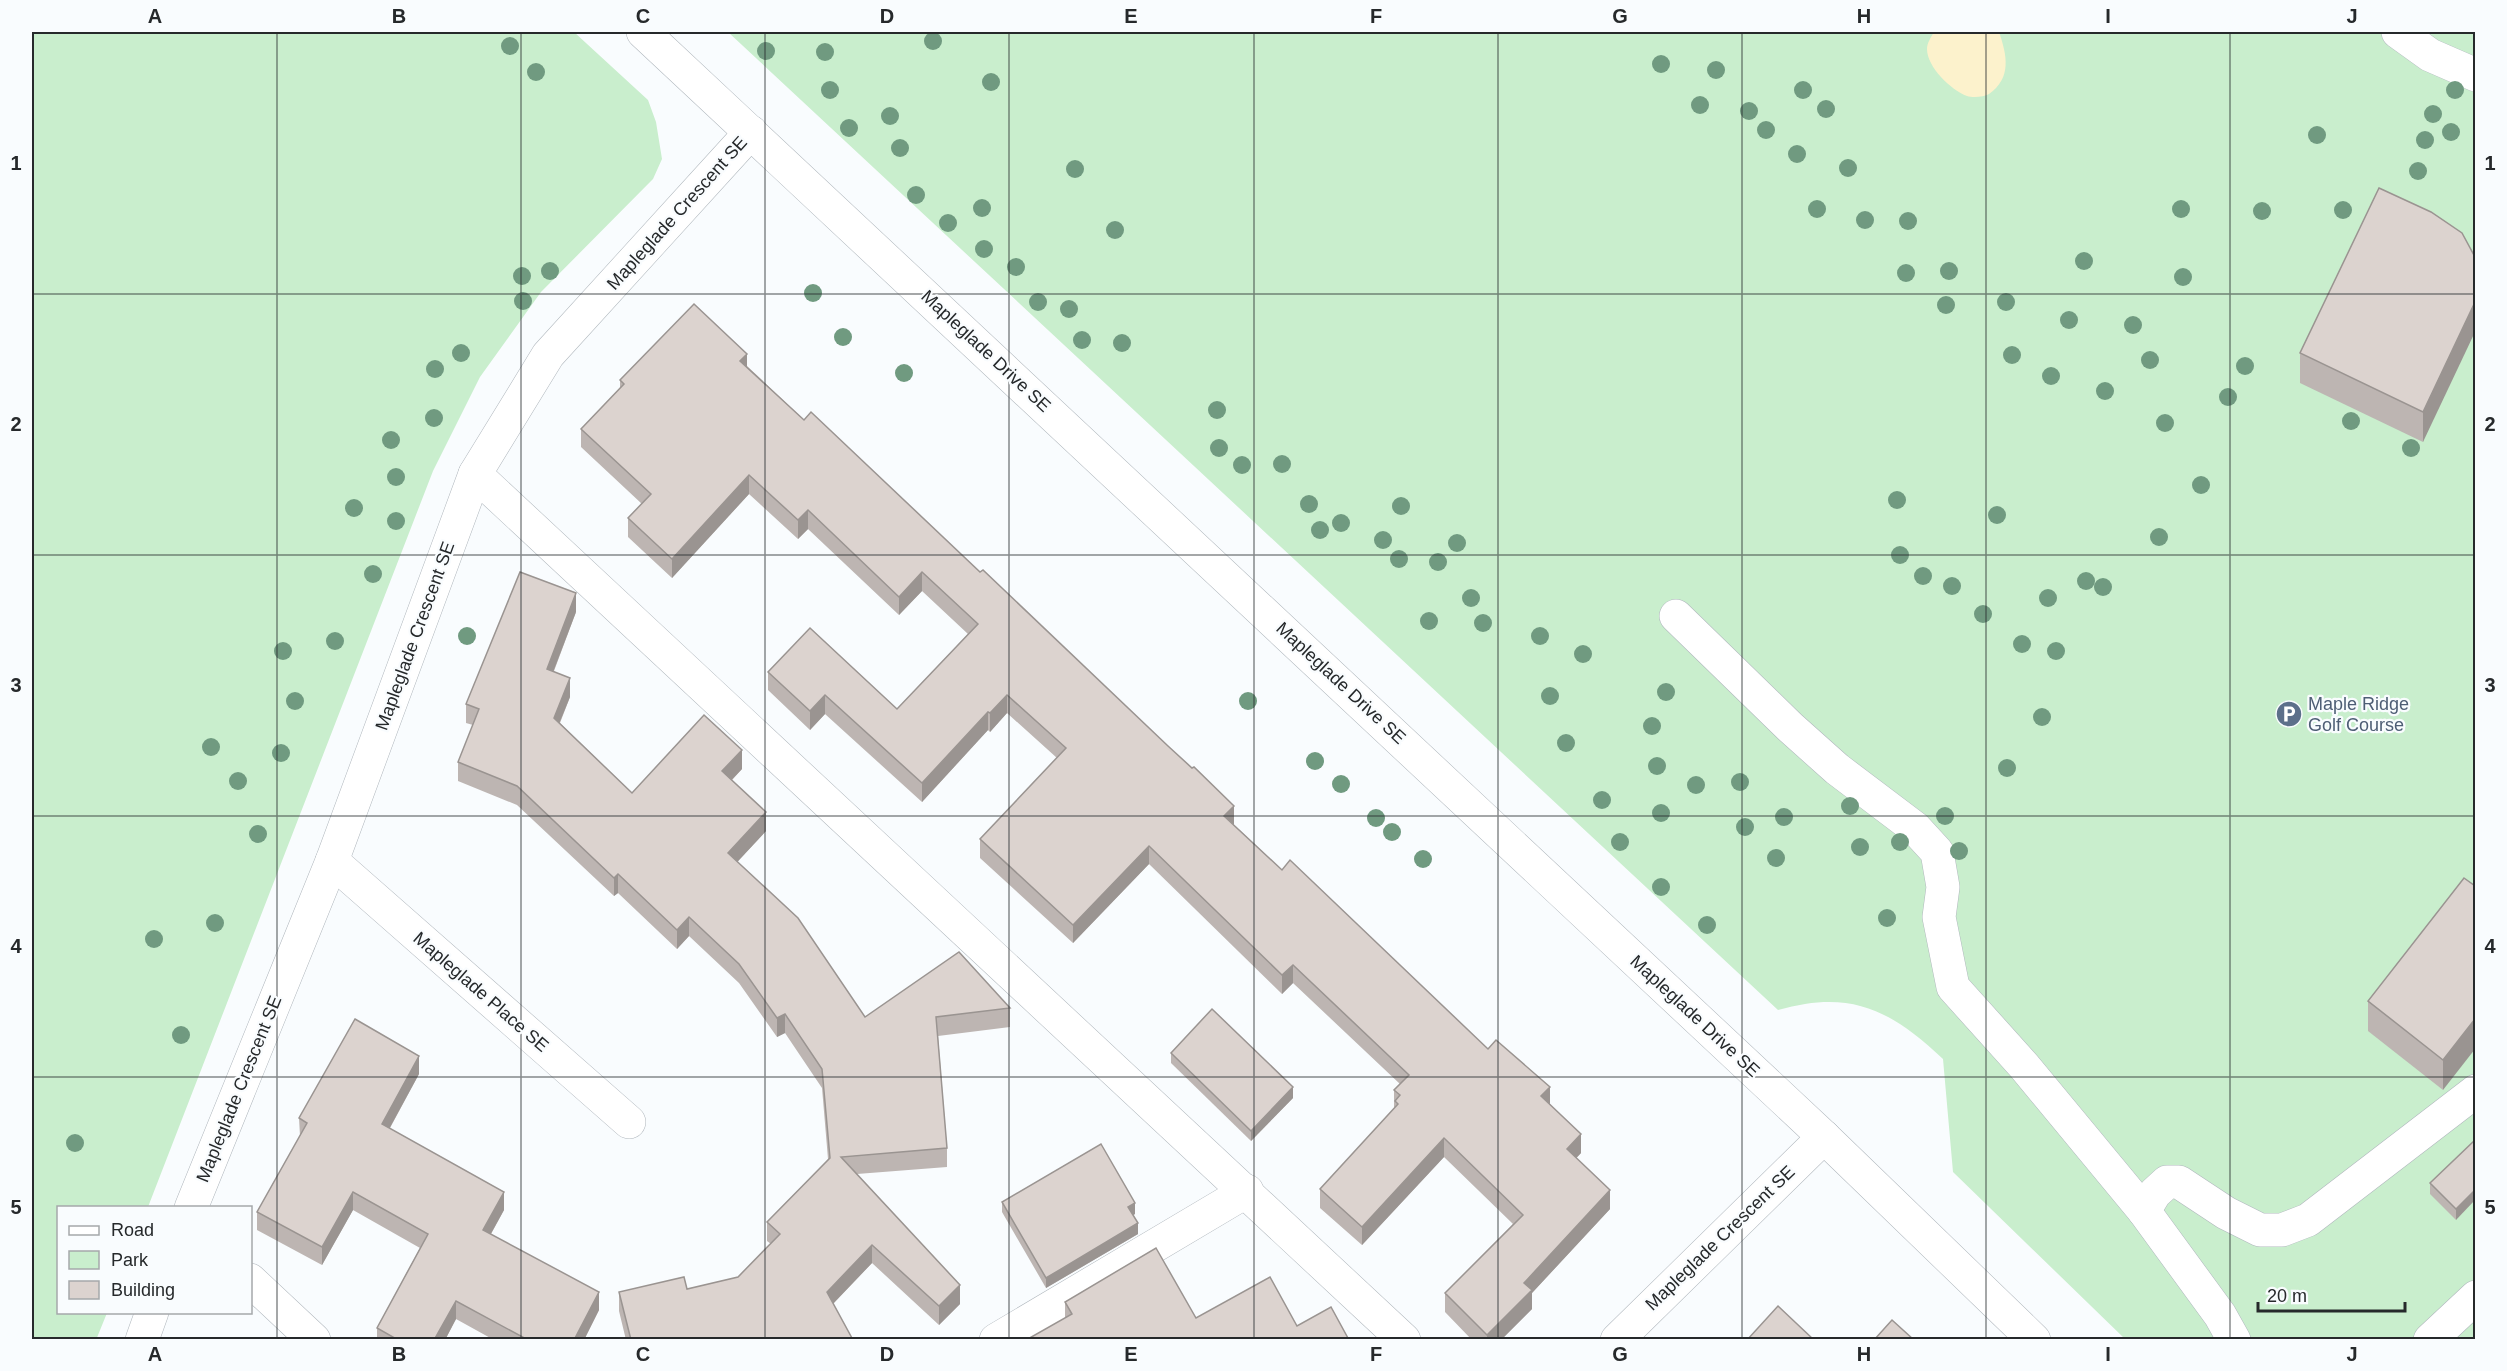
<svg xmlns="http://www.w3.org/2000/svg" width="2507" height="1371" font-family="Arial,sans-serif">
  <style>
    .green { fill: #c9eecd }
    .sand { fill: #fcf2cc }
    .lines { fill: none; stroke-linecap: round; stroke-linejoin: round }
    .minor-casing { stroke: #b0b7bd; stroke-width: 34 }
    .minor { stroke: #fff; stroke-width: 33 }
    .tree { fill: #709a80 }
    .wall { fill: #bdb5b2 }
    .shaded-wall { fill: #9a9491 }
    .building { fill: #dcd3cf; stroke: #9a9491; stroke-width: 1.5 }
    .grid { fill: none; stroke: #26292b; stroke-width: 1.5; stroke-opacity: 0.55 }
    .labels { text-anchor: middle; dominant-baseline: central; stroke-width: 4.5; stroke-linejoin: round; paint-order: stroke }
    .street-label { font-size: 18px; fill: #26292b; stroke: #f9fcfe }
    .service-label { font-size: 18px; fill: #4e5e75; stroke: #f9fcfe; text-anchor: start }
    .neatline { fill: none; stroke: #26292b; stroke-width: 2 }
    .grid-label { font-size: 20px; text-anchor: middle; font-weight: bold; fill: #26292b }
  </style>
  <rect width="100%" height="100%" fill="#f9fcfe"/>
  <g class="green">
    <path d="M 32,32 L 574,32 L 648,100 L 656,122 L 662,159 L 653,179 L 541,292 L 480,377 L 433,471 L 148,1207 L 58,1208 L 58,1312 L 107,1313 L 96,1340 L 32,1339 Z"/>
    <path d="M 728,32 L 2475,32 L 2475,1339 L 2125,1339 L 1953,1172 L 1943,1059 C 1891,1010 1851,989 1778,1010 Z"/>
  </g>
  <path class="sand" d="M 1934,32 L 1999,32 C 2007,55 2012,78 1989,94 C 1984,97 1973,98 1967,96 C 1951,90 1927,67 1927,49 C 1927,43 1931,37 1934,32 Z"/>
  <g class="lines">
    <defs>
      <g id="minor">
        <path d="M 643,32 L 1824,1137 L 2034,1340"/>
        <path d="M 2398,32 L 2430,55 L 2476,75"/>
        <path d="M 475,474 L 1404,1340"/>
        <path d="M 1676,616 L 1790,727 L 1837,769 L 1915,828 L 1937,852 L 1943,887 L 1939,917 L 1953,987 L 2024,1066 L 2144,1211 L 2220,1315 L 2234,1340"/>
        <path d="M 332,861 L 629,1122"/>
        <path d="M 191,1208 L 332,861 L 475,474 L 548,355 L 751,132"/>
        <path d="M 2144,1211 L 2155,1193 L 2167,1182 L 2179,1182 L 2226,1213 L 2260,1230 L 2282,1230 L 2308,1220 L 2476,1091"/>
        <path d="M 250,1280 L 314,1340"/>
        <path d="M 142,1340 L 152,1312"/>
        <path d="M 996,1340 L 1247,1191"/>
        <path d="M 1617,1340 L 1824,1137"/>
        <path d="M 2430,1340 L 2476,1297"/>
      </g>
    </defs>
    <use href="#minor" class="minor-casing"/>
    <use href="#minor" class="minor"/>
  </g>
  <g class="tree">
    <circle cx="933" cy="41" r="9"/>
    <circle cx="510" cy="46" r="9"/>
    <circle cx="766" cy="51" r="9"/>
    <circle cx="825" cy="52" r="9"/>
    <circle cx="1661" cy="64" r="9"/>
    <circle cx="1716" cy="70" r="9"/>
    <circle cx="536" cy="72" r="9"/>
    <circle cx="991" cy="82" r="9"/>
    <circle cx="830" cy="90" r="9"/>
    <circle cx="1803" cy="90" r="9"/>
    <circle cx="2455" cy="90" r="9"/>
    <circle cx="1700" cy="105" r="9"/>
    <circle cx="1826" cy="109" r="9"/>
    <circle cx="1749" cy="111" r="9"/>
    <circle cx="2433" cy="114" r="9"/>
    <circle cx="890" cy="116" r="9"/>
    <circle cx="849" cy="128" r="9"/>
    <circle cx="1766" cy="130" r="9"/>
    <circle cx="2451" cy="132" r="9"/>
    <circle cx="2317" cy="135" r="9"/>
    <circle cx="2425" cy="140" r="9"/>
    <circle cx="900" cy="148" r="9"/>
    <circle cx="1797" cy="154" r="9"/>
    <circle cx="1848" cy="168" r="9"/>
    <circle cx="1075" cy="169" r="9"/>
    <circle cx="2418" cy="171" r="9"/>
    <circle cx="916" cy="195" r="9"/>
    <circle cx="982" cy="208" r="9"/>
    <circle cx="1817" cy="209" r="9"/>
    <circle cx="2181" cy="209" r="9"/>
    <circle cx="2343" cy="210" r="9"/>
    <circle cx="2262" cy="211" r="9"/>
    <circle cx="1865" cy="220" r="9"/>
    <circle cx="1908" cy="221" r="9"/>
    <circle cx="948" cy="223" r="9"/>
    <circle cx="1115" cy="230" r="9"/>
    <circle cx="984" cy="249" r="9"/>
    <circle cx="2084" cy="261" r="9"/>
    <circle cx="1016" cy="267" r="9"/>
    <circle cx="550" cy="271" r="9"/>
    <circle cx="1949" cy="271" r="9"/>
    <circle cx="1906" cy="273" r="9"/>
    <circle cx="522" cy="276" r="9"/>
    <circle cx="2183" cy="277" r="9"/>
    <circle cx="813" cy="293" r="9"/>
    <circle cx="523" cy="301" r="9"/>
    <circle cx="1038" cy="302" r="9"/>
    <circle cx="2006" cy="302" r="9"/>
    <circle cx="1946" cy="305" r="9"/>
    <circle cx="1069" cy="309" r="9"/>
    <circle cx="2069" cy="320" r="9"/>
    <circle cx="2133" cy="325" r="9"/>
    <circle cx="843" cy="337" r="9"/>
    <circle cx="1082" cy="340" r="9"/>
    <circle cx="1122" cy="343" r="9"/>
    <circle cx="461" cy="353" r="9"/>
    <circle cx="2012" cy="355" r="9"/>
    <circle cx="2150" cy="360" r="9"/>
    <circle cx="2245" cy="366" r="9"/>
    <circle cx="435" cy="369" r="9"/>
    <circle cx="904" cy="373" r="9"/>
    <circle cx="2051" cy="376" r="9"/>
    <circle cx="2105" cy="391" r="9"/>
    <circle cx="2228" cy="397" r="9"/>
    <circle cx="1217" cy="410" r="9"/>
    <circle cx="434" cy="418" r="9"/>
    <circle cx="2351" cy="421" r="9"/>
    <circle cx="2165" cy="423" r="9"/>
    <circle cx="391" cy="440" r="9"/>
    <circle cx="1219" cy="448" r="9"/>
    <circle cx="2411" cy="448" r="9"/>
    <circle cx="1282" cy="464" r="9"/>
    <circle cx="1242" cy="465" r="9"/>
    <circle cx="396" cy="477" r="9"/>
    <circle cx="2201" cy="485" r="9"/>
    <circle cx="1897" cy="500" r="9"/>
    <circle cx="1309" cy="504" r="9"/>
    <circle cx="1401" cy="506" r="9"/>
    <circle cx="354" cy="508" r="9"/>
    <circle cx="1997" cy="515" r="9"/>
    <circle cx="396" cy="521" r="9"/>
    <circle cx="1341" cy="523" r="9"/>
    <circle cx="1320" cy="530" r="9"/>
    <circle cx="2159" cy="537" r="9"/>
    <circle cx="1383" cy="540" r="9"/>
    <circle cx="1457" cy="543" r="9"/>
    <circle cx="1900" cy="555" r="9"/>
    <circle cx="1399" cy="559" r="9"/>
    <circle cx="1438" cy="562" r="9"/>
    <circle cx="373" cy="574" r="9"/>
    <circle cx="1923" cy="576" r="9"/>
    <circle cx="2086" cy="581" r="9"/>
    <circle cx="1952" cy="586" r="9"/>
    <circle cx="2103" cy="587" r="9"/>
    <circle cx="1471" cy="598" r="9"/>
    <circle cx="2048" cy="598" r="9"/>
    <circle cx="1983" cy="614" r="9"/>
    <circle cx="1429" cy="621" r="9"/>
    <circle cx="1483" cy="623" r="9"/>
    <circle cx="467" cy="636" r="9"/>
    <circle cx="1540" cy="636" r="9"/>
    <circle cx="335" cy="641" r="9"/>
    <circle cx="2022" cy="644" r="9"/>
    <circle cx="283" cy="651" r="9"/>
    <circle cx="2056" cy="651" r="9"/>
    <circle cx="1583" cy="654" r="9"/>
    <circle cx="1666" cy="692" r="9"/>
    <circle cx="1550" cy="696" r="9"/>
    <circle cx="295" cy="701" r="9"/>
    <circle cx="1248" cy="701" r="9"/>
    <circle cx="2042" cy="717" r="9"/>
    <circle cx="1652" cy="726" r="9"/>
    <circle cx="1566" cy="743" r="9"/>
    <circle cx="211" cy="747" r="9"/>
    <circle cx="281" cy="753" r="9"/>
    <circle cx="1315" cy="761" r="9"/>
    <circle cx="1657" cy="766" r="9"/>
    <circle cx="2007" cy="768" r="9"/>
    <circle cx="238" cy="781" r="9"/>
    <circle cx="1740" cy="782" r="9"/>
    <circle cx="1341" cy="784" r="9"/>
    <circle cx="1696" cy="785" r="9"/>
    <circle cx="1602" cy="800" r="9"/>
    <circle cx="1850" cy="806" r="9"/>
    <circle cx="1661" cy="813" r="9"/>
    <circle cx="1945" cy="816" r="9"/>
    <circle cx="1784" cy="817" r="9"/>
    <circle cx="1376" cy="818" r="9"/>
    <circle cx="1745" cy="827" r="9"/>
    <circle cx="1392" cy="832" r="9"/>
    <circle cx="258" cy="834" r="9"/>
    <circle cx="1620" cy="842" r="9"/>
    <circle cx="1900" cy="842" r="9"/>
    <circle cx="1860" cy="847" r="9"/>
    <circle cx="1959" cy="851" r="9"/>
    <circle cx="1776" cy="858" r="9"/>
    <circle cx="1423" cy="859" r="9"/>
    <circle cx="1661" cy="887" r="9"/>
    <circle cx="1887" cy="918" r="9"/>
    <circle cx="215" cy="923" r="9"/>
    <circle cx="1707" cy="925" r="9"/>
    <circle cx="154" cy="939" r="9"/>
    <circle cx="181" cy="1035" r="9"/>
    <circle cx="75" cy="1143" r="9"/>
  </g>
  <g class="wall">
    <path d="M 2475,257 L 2423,442 L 2300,383 L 2300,353 Z"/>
    <path d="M 747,366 L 1282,870 L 1488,1049 L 1550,1104 L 1581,1153 L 1576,1158 L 1610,1209 L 1532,1293 L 1532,1309 L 1501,1340 L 1472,1340 L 1445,1312 L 1445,1293 L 1513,1224 L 1444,1157 L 1362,1245 L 1320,1208 L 1320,1189 L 1394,1109 L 1394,1090 L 1400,1084 L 1293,983 L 1282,994 L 1149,864 L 1073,943 L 980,858 L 980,839 L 1057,758 L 1007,713 L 990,732 L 988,730 L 922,802 L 825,714 L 810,730 L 768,690 L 768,672 L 897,709 L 968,634 L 922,591 L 899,615 L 808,529 L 798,539 L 749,494 L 672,578 L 628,537 L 628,518 L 642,504 L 581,447 L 581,429 L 620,388 L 620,380 Z"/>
    <path d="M 576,612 L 554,671 L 570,697 L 560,723 L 632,793 L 742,769 L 732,780 L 766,831 L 737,862 L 865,1017 L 1010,1008 L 1010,1027 L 938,1036 L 947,1148 L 947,1167 L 857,1174 L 960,1304 L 939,1325 L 872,1263 L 833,1304 L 853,1340 L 626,1340 L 619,1311 L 619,1292 L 687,1289 L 738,1277 L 771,1244 L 767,1241 L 767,1222 L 828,1159 L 822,1088 L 785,1033 L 777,1037 L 739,983 L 689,936 L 677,949 L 618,893 L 614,896 L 517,805 L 458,781 L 458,762 L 473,725 L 466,723 L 466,704 Z"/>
    <path d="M 2464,878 L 2443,1090 L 2368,1031 L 2368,1001 Z"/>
    <path d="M 1171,1053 L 1293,1098 L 1251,1141 L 1171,1063 Z"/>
    <path d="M 419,1074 L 390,1128 L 504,1210 L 491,1234 L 599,1310 L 584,1340 L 494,1340 L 456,1319 L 445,1340 L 377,1340 L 377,1328 L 420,1248 L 353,1210 L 322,1265 L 257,1230 L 257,1212 L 300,1136 L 299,1118 Z"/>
    <path d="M 2475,1140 L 2456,1220 L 2430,1194 L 2430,1183 Z"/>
    <path d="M 1002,1202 L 1135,1214 L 1133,1215 L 1138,1234 L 1046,1288 L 1002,1212 Z"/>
    <path d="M 1065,1302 L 1196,1318 L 1297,1326 L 1065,1317 Z"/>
  </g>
  <g class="shaded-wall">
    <path d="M 2475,302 L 2475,332 L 2423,442 L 2423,412 Z"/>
    <path d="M 747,354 L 747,373 L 740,361 Z"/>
    <path d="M 749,475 L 749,494 L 672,578 L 672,559 Z"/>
    <path d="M 808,510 L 808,529 L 798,539 L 798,520 Z"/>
    <path d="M 922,572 L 922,591 L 899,615 L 899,597 Z"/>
    <path d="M 576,593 L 576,612 L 547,688 L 547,669 Z"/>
    <path d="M 570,678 L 570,697 L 554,736 L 554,718 Z"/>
    <path d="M 825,695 L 825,714 L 810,730 L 810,711 Z"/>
    <path d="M 1007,695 L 1007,713 L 990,732 L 990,713 Z"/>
    <path d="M 988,712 L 988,730 L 922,802 L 922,783 Z"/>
    <path d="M 742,750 L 742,769 L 722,790 L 722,771 Z"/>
    <path d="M 1234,806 L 1234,825 L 1224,816 Z"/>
    <path d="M 766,812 L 766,831 L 728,872 L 728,853 Z"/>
    <path d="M 1149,846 L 1149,864 L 1073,943 L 1073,925 Z"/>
    <path d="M 618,874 L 618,893 L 614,896 L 614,878 Z"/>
    <path d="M 689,917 L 689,936 L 677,949 L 677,930 Z"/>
    <path d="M 1293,965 L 1293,983 L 1282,994 L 1282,975 Z"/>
    <path d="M 785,1014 L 785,1033 L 777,1037 L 777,1018 Z"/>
    <path d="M 2475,1019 L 2475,1049 L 2443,1090 L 2443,1060 Z"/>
    <path d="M 419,1056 L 419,1074 L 382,1142 L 382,1124 Z"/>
    <path d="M 1293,1087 L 1293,1098 L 1251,1141 L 1251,1131 Z"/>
    <path d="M 1550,1087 L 1550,1106 L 1541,1096 Z"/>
    <path d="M 1581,1134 L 1581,1153 L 1567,1168 L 1567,1149 Z"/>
    <path d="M 1444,1138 L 1444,1157 L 1362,1245 L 1362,1227 Z"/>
    <path d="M 1610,1190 L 1610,1209 L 1532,1293 L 1532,1309 L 1501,1340 L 1487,1340 L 1487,1335 L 1524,1283 Z"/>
    <path d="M 2475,1190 L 2475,1200 L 2456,1220 L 2456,1209 Z"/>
    <path d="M 353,1192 L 353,1210 L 322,1265 L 322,1247 Z"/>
    <path d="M 504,1192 L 504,1210 L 483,1248 L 483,1230 Z"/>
    <path d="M 1135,1203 L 1135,1214 L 1128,1218 L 1128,1207 Z"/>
    <path d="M 1138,1223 L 1138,1234 L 1046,1288 L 1046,1278 Z"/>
    <path d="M 872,1245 L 872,1263 L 827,1310 L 827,1292 Z"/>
    <path d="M 960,1285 L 960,1304 L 939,1325 L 939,1306 Z"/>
    <path d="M 599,1292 L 599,1310 L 584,1340 L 574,1340 Z"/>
    <path d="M 456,1301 L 456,1319 L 445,1340 L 434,1340 Z"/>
  </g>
  <g class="building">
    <path d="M 2379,188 L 2431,212 L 2462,233 L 2475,257 L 2475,302 L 2423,412 L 2300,353 Z"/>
    <path d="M 694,304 L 747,354 L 740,361 L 804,420 L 811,412 L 980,572 L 983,570 L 1168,746 L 1192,768 L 1194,767 L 1234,806 L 1224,816 L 1282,870 L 1290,860 L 1488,1049 L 1496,1040 L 1550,1087 L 1541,1096 L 1581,1134 L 1567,1149 L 1610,1190 L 1524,1283 L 1532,1290 L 1487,1335 L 1445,1293 L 1523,1215 L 1444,1138 L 1362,1227 L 1320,1189 L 1398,1104 L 1395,1101 L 1400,1095 L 1394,1090 L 1409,1075 L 1293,965 L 1282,975 L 1149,846 L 1073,925 L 980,839 L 1066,748 L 1007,695 L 990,713 L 988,712 L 922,783 L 825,695 L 810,711 L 768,672 L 810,628 L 897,709 L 978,624 L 922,572 L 899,597 L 808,510 L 798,520 L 749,475 L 672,559 L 628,518 L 651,494 L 581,429 L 624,384 L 620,380 Z"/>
    <path d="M 520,572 L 576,593 L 547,669 L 570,678 L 554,718 L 632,793 L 704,715 L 742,750 L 722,771 L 766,812 L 728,853 L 798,918 L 865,1017 L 959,952 L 1010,1008 L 936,1017 L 947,1148 L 841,1157 L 960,1285 L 939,1306 L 872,1245 L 827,1292 L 853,1340 L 631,1340 L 619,1292 L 684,1277 L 687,1289 L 738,1277 L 780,1234 L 767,1222 L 830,1158 L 822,1069 L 785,1014 L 777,1018 L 739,964 L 689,917 L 677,930 L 618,874 L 614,878 L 517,786 L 458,762 L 479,709 L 466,704 Z"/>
    <path d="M 2464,878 L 2475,886 L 2475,1019 L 2443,1060 L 2368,1001 Z"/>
    <path d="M 1212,1009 L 1293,1087 L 1251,1131 L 1171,1053 Z"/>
    <path d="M 355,1019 L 419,1056 L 382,1124 L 504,1192 L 483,1230 L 599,1292 L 574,1340 L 528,1340 L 456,1301 L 434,1340 L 398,1340 L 377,1328 L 428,1234 L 353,1192 L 322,1247 L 257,1212 L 307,1123 L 299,1118 Z"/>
    <path d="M 2475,1140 L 2475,1190 L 2456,1209 L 2430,1183 Z"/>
    <path d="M 1101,1144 L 1135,1203 L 1128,1207 L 1138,1223 L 1046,1278 L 1002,1202 Z"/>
    <path d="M 1156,1248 L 1196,1318 L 1270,1277 L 1297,1326 L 1331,1307 L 1349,1340 L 1026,1340 L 1072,1314 L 1065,1302 Z"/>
    <path d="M 1778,1306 L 1814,1340 L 1747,1340 Z"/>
    <path d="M 1892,1320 L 1914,1340 L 1874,1340 Z"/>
  </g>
  <path class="grid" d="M 277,32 L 277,1340M 521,32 L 521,1340M 765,32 L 765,1340M 1009,32 L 1009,1340M 1254,32 L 1254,1340M 1498,32 L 1498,1340M 1742,32 L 1742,1340M 1986,32 L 1986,1340M 2230,32 L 2230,1340M 32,294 L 2476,294M 32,555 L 2476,555M 32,816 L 2476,816M 32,1077 L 2476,1077"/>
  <defs>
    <symbol id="parking-disc" viewBox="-11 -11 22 22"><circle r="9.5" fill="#5c6f8a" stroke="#f9fcfe"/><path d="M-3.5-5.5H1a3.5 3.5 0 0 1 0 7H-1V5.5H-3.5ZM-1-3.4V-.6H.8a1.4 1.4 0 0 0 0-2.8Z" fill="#fff"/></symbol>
  </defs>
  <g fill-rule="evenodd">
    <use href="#parking-disc" x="2274" y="699" width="30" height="30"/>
  </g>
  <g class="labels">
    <g class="street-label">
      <text transform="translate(677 213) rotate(-48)">Mapleglade Crescent SE</text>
      <text transform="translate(986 351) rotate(43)">Mapleglade Drive SE</text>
      <text transform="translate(415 636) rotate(-70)">Mapleglade Crescent SE</text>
      <text transform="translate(1341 683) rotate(43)">Mapleglade Drive SE</text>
      <text transform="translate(481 992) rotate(41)">Mapleglade Place SE</text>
      <text transform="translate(1695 1016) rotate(43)">Mapleglade Drive SE</text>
      <text transform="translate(239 1089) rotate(-68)">Mapleglade Crescent SE</text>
      <text transform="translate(1720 1238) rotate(-44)">Mapleglade Crescent SE</text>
    </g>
    <g class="service-label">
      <text x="2308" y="704">Maple Ridge<tspan x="2308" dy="21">Golf Course</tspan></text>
    </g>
  </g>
  <rect width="2507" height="1371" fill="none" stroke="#f9fcfe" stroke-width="66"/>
  <rect x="57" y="1206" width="195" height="108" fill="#f9fcfe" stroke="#a5a8aa" stroke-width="1.5"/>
  <rect x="69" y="1226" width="30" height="9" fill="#ffffff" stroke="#a5a8aa" stroke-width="1.5"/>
  <text x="111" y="1236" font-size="18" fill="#26292b">Road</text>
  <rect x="69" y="1251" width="30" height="18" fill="#c9eecd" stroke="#a5a8aa" stroke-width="1.5"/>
  <text x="111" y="1266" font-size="18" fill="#26292b">Park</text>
  <rect x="69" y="1281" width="30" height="18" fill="#dcd3cf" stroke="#a5a8aa" stroke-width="1.5"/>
  <text x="111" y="1296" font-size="18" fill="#26292b">Building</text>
  <path d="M2258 1302v9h147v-9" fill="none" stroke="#26292b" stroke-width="3"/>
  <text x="2267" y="1302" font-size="18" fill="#26292b" stroke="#f9fcfe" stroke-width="4.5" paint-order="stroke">20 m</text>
  <rect x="33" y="33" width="2441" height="1305" class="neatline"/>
  <g class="grid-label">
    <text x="155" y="23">A</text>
    <text x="399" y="23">B</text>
    <text x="643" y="23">C</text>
    <text x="887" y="23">D</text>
    <text x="1131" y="23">E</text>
    <text x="1376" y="23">F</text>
    <text x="1620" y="23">G</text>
    <text x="1864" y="23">H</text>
    <text x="2108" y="23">I</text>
    <text x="2352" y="23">J</text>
    <text x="16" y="170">1</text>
    <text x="2490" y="170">1</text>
    <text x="16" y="431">2</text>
    <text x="2490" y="431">2</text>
    <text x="16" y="692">3</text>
    <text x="2490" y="692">3</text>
    <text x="16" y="953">4</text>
    <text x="2490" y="953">4</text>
    <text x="16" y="1214">5</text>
    <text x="2490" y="1214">5</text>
    <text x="155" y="1361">A</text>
    <text x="399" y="1361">B</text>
    <text x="643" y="1361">C</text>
    <text x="887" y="1361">D</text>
    <text x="1131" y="1361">E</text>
    <text x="1376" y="1361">F</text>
    <text x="1620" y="1361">G</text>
    <text x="1864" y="1361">H</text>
    <text x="2108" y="1361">I</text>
    <text x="2352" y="1361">J</text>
  </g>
</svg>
